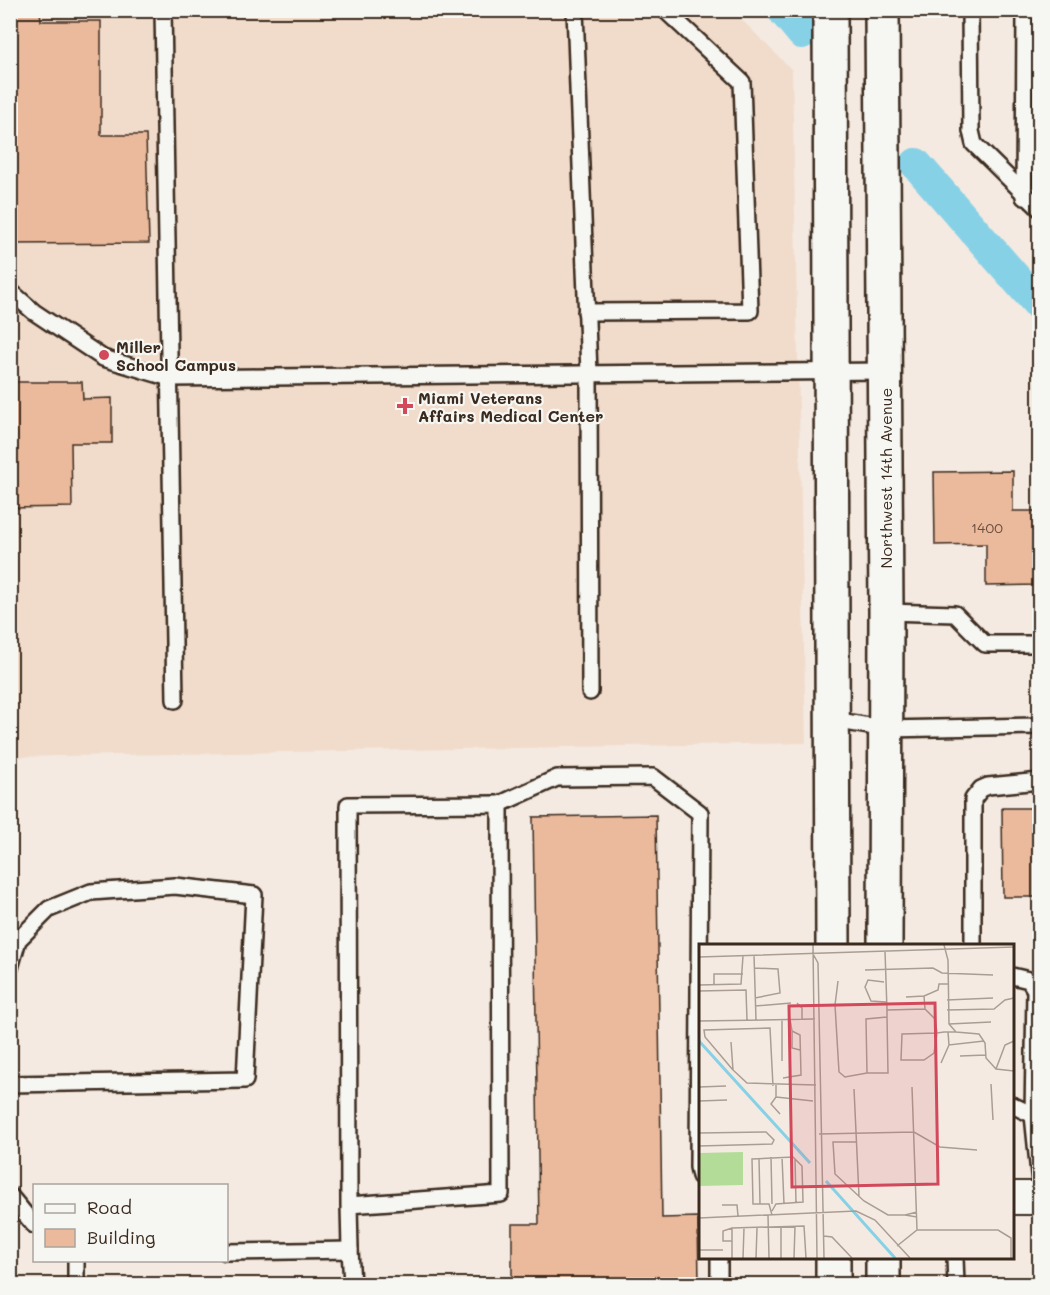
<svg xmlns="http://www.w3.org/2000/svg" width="1050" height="1295" font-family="Mali,sans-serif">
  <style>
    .built { fill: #f1dccc }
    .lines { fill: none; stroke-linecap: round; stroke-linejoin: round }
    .canal { stroke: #87d1e7; stroke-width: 32 }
    .building { fill: #ebba9c; stroke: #3b2a1e; stroke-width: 1.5 }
    .lane-casing { stroke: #3b2a1e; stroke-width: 20 }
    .street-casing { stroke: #3b2a1e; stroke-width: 36 }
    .secondary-casing { stroke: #3b2a1e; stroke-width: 38 }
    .lane { stroke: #f6f6f2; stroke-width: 15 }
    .street { stroke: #f6f6f2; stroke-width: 32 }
    .secondary { stroke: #f6f6f2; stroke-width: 33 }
    .poi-dot { fill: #d1495b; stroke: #f6f6f2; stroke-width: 2 }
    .labels { text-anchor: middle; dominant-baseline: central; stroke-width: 4.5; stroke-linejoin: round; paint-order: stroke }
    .number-label { font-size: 14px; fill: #674e3e }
    .poi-label { font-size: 16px; font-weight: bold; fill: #3b2a1e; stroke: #f6f6f2; text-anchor: start }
    .street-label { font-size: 16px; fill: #3b2a1e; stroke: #f6f6f2 }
    .inset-river { fill: none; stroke: #87d1e7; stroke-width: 3 }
    .inset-road { fill: none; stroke: #aa9d93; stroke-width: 1.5 }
    .view { fill: #d1495b; fill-opacity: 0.15; stroke: #d1495b; stroke-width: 3 }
    .inset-edge { fill: none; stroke: #3b2a1e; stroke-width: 3 }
  </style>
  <rect width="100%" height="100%" fill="#f4eae1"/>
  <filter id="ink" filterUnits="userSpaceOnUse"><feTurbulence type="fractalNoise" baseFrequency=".0167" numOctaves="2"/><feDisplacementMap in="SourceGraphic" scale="12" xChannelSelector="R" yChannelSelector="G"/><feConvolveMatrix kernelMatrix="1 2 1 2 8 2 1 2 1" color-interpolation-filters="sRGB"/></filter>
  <g filter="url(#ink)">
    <path class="built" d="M 10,11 L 733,11 L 792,70 L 806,743 L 11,757 Z"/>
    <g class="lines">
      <g class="canal">
        <path d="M 783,10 L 802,33"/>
        <path d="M 916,164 L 1040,306"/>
      </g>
    </g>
    <g class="building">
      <path d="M 10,10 L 40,10 L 41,21 L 101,21 L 101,135 L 146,135 L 149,243 L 10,244 Z"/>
      <path d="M 10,382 L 82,382 L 83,399 L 112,398 L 112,443 L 71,443 L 72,507 L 10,508 Z"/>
      <path d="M 1013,471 L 1013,511 L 1040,511 L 1040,585 L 986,586 L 986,544 L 935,545 L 934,472 Z"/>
      <path d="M 1002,808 L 1040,808 L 1040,897 L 1003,897 Z"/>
      <path d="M 656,815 L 662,1218 L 698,1217 L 699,1284 L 512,1284 L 512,1224 L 539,1224 L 533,817 Z"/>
    </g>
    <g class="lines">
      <defs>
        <g id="lane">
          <path d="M 163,10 L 175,700"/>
          <path d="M 575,10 L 589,373 L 590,692"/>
          <path d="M 970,10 L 971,131 L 974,144 L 1040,209"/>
          <path d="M 1024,197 L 1025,10"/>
          <path d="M 10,291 L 34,312 L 103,358 L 170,378 L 885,371"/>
          <path d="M 586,312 L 750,311 L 742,82 L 665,10"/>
          <path d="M 886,612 L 955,614 L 985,644 L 1040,644"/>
          <path d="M 834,720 L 886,729 L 1040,726"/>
          <path d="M 500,804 L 557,778 L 653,777 L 700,813 L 698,1167 L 700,1176"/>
          <path d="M 973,946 L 973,799 L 981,789 L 988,786 L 1040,781"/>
          <path d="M 10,968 L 18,940 L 49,909 L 91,892 L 175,886 L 254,895 L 245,1080 L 10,1084"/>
          <path d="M 1012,976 L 1029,980 L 1035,990 L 1033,1115"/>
          <path d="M 1012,1105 L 1033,1115 L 1040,1184"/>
          <path d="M 10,1196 L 34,1225"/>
          <path d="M 349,1205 L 501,1194 L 500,804 L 348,805 L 349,1205 L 350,1250"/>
          <path d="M 226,1252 L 350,1250 L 352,1284"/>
          <path d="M 955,1258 L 956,1284"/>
          <path d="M 76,1260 L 76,1284"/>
          <path d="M 719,1284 L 719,1258"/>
        </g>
        <path id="street" d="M 1012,1198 L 1040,1198"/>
        <g id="secondary">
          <path d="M 830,10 L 833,946"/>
          <path d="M 882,10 L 886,612 L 885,946"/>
          <path d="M 833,1258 L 833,1284"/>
          <path d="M 883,1258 L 883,1284"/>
        </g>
      </defs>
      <use href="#lane" class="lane-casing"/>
      <use href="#street" class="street-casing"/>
      <use href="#secondary" class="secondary-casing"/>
      <use href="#lane" class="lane"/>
      <use href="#street" class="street"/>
      <use href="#secondary" class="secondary"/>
    </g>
  </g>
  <g class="poi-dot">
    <circle cx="104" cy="355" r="6"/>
    <path d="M402 397h6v6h6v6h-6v6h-6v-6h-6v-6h6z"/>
  </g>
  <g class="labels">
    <g class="number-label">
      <text x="987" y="527">1400</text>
    </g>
    <g class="poi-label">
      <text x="116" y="346">Miller<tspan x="116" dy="18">School Campus</tspan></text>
      <text x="418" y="397">Miami Veterans<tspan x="418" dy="18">Affairs Medical Center</tspan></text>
    </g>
    <g class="street-label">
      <text transform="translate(885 478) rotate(-90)">Northwest 14th Avenue</text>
    </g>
  </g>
  <g transform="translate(699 944)">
    <rect width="315" height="315" fill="#f4eae1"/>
    <path d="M 44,208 L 44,241 L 0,242 L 0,209 Z" fill="#b3dc99"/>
    <path class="inset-river" d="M 0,97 L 111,219M 127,237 L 196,314"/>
    <path class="inset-road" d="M 114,1 L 118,314M 245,1 L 249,16 L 250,80 L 257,88 L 280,90 L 286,99 L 287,114 L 297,125 L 315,127M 186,7 L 188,66 L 226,65 L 225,52 L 239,46 L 240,40 L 249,40M 114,10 L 119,19 L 125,314M 55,11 L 57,76M 0,13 L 315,3M 55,24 L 79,25 L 81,49 L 56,54M 166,26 L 234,24 L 243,29 L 294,31M 139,37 L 136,61 L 140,128 L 146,133 L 168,129M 185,38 L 169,36 L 166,43 L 172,57 L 187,58M 0,41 L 42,40 L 44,12M 15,41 L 15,30 L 44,30M 0,47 L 47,46 L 48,76M 207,53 L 225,52M 248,56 L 294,54M 98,59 L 103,64 L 103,75M 56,62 L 92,59M 226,65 L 236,75 L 238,89 L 235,109 L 225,116 L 202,116 L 203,90 L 238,89 L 245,88 L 257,88M 188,66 L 188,73 L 189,129 L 168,129 L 167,75 L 188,73M 248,66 L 295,65 L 306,56 L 315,54M 83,76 L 83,117M 0,77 L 116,75M 250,80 L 292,78M 93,87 L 93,104 L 101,106M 249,88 L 250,101 L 285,97M 32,98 L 34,126 L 48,139 L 117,141M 261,112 L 287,111M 242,119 L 250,101M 297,125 L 306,101 L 315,97M 34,126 L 6,93 L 5,86 L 71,84 L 74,142M 84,134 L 102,131 L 101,91 L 93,87 L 91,75M 292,140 L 294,176M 77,141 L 77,153 L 72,160 L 81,170M 0,143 L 27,142M 213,143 L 218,286M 155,145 L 160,252M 77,153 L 114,157M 0,157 L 28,156M 0,189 L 67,188 L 75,196 L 73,200 L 0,202M 120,190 L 215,188 L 241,203 L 278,206M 157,198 L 134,198 L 136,230 L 165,257 L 189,271 L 206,271M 72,213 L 73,260M 83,213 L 85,260M 60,214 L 61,260M 96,215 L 97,259M 23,261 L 38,261 L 39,272M 73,267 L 77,260 L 104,258 L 103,222 L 94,213 L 53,215 L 54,260 L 70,260 L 73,271M 218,268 L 206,271 L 218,273M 69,271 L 70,314M 0,274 L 157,267 L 176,276 L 211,314M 82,283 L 82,314M 33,284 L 24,287 L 24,297 L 33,297M 125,292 L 133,293 L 153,314M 198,302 L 218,286 L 299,286 L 312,294 L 312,314M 0,306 L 24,306M 33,314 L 33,284 L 105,282 L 107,314M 44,314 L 45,284M 57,314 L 58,284M 95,314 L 96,282"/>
    <path class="view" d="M 236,59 L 239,240 L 93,243 L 90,62 Z"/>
    <rect width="315" height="315" class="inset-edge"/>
  </g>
  <rect width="1050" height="1295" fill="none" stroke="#f6f6f2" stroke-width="36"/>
  <rect x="18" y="18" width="1014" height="1259" fill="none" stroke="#3b2a1e" stroke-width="2" filter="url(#ink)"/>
  <rect x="33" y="1184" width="195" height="78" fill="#f6f6f2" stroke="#aba49d" stroke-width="1.5"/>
  <rect x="45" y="1204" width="30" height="9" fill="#f6f6f2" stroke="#aba49d" stroke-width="1.5"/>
  <text x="87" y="1214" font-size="18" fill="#3b2a1e">Road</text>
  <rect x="45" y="1229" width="30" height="18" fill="#ebba9c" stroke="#aba49d" stroke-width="1.5"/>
  <text x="87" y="1244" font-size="18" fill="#3b2a1e">Building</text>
</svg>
